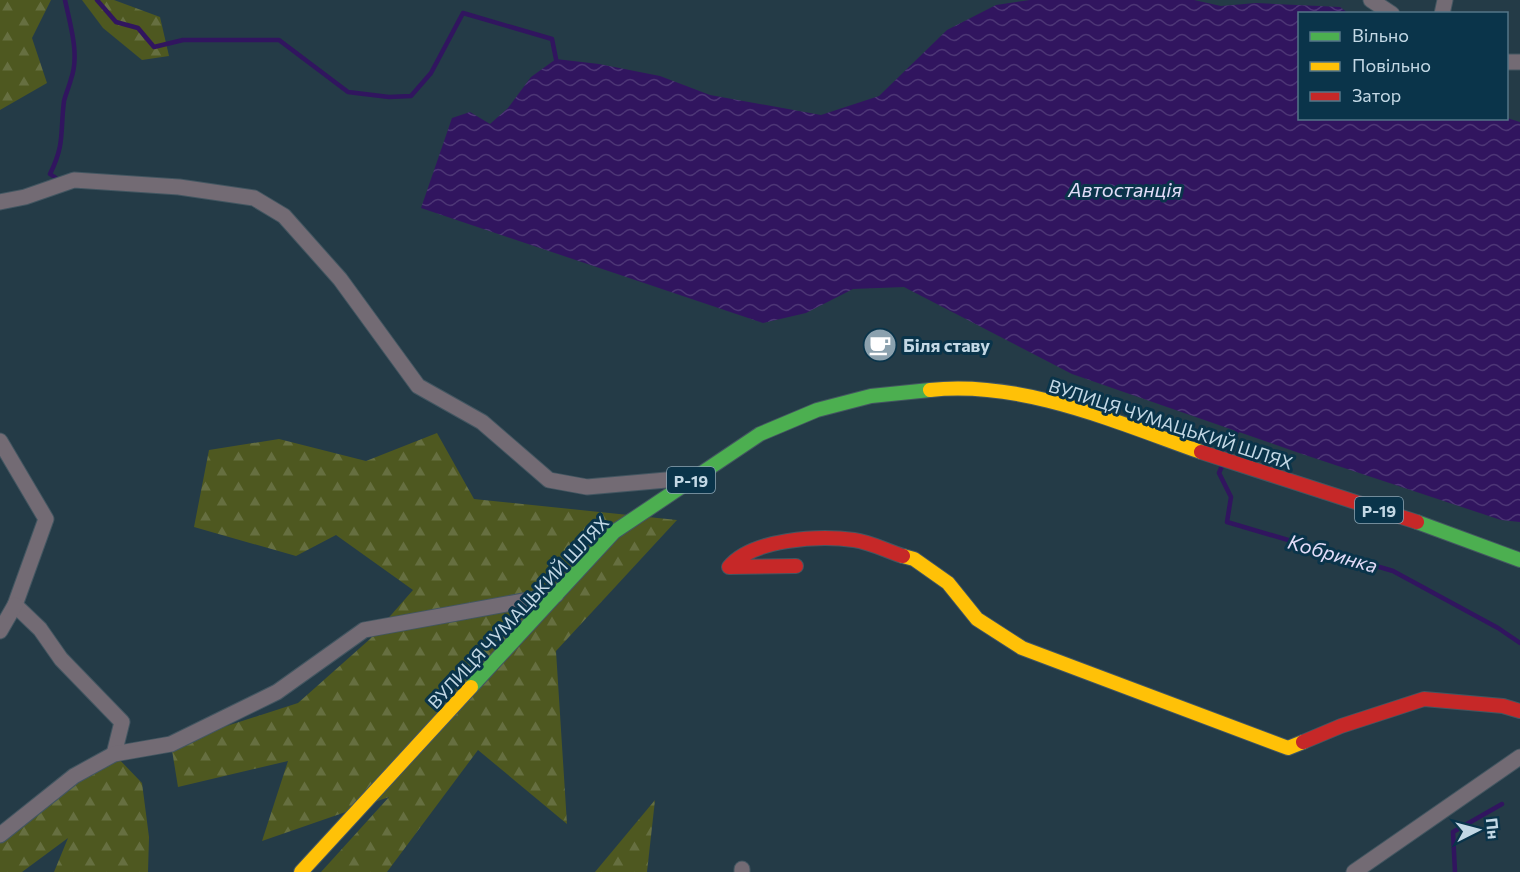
<svg xmlns="http://www.w3.org/2000/svg" width="1520" height="872" font-family="Commissioner,sans-serif">
  <style>
    .forest { fill: url(#forest-firs) }
    .water { fill: url(#water-waves) }
    .lines { fill: none; stroke-linecap: round; stroke-linejoin: round }
    .stream { stroke: #31155f; stroke-width: 4.5 }
    .street-casing { stroke: #435661; stroke-width: 17 }
    .fast-casing { stroke: #435661; stroke-width: 16 }
    .slow-casing { stroke: #435661; stroke-width: 16 }
    .jam-casing { stroke: #435661; stroke-width: 16 }
    .street { stroke: #736b74; stroke-width: 15 }
    .fast { stroke: #4caf50; stroke-width: 14 }
    .slow { stroke: #ffc107; stroke-width: 14 }
    .jam { stroke: #c62828; stroke-width: 14 }
    .labels { text-anchor: middle; dominant-baseline: central; stroke-width: 6; stroke-linejoin: round; paint-order: stroke }
    .shield { fill: #0a344a; stroke: #8ca7b6; stroke-width: 1.5 }
    .shield-label { font-size: 16px; font-weight: bold; fill: #c3d8e5 }
    .poi-label { font-size: 18px; font-weight: bold; fill: #c3d8e5; stroke: #0a344a; text-anchor: start }
    .street-label { font-size: 18px; fill: #c3d8e5; stroke: #0a344a }
    .water-label { font-size: 20px; font-style: italic; fill: #e3ddf9; stroke: #0a344a }
  </style>
  <defs>
    <pattern id="forest-firs" width="22" height="20" patternUnits="userSpaceOnUse" patternTransform="scale(1.5)"><rect width="22" height="20" fill="#4e5820"/><path d="M5 1l3.5 6h-7zM16 11l3.5 6h-7z" fill="#666f40"/></pattern>
    <pattern id="water-waves" width="16" height="10" patternUnits="userSpaceOnUse" patternTransform="scale(1.5)"><rect width="16" height="10" fill="#31155f"/><path d="M0 5q4-4 8 0t8 0" fill="none" stroke="#4d3676"/></pattern>
  </defs>
  <rect width="100%" height="100%" fill="#243b47"/>
  <g class="forest">
    <path d="M 0,0 L 51,0 L 32,38 L 47,83 L 0,110 Z"/>
    <path d="M 82,0 L 114,0 L 160,17 L 169,56 L 142,60 L 103,28 Z"/>
    <path d="M 437,433 L 474,499 L 677,520 L 556,651 L 567,824 L 478,750 L 387,872 L 321,872 L 389,797 L 262,841 L 288,761 L 178,787 L 171,744 L 298,703 L 370,639 L 413,590 L 336,535 L 296,556 L 194,527 L 209,450 L 279,439 L 366,461 Z"/>
    <path d="M 114,754 L 142,783 L 149,837 L 148,872 L 54,872 L 68,838 L 22,872 L 0,872 L 0,835 Z"/>
    <path d="M 655,800 L 647,872 L 595,872 Z"/>
  </g>
  <path class="water" d="M 1030,0 L 1194,0 L 1221,6 L 1256,3 L 1340,7 L 1348,13 L 1300,14 L 1300,118 L 1507,118 L 1520,122 L 1520,522 L 1501,520 L 1302,454 L 1072,374 L 904,287 L 853,289 L 806,313 L 763,323 L 421,208 L 452,118 L 470,112 L 490,124 L 508,108 L 531,77 L 556,59 L 599,64 L 660,76 L 710,95 L 821,115 L 879,96 L 947,30 L 996,5 Z"/>
  <g class="lines">
    <g class="stream">
      <path d="M 97,0 L 116,22 L 138,28 L 154,47 L 183,40 L 279,40 L 348,92 L 389,97 L 411,96 L 431,73 L 463,13 L 552,39 L 556,59"/>
      <path d="M 56,178 L 50,174 C 65,144 60,133 64,101 C 66,93 69,87 71,79 C 80,55 70,24 65,0"/>
      <path d="M 1228,453 L 1237,431"/>
      <path d="M 1222,466 L 1219,473 L 1231,497 L 1227,522 L 1393,571 L 1498,628 L 1520,643"/>
      <path d="M 1455,872 L 1453,832 L 1502,804"/>
    </g>
    <defs>
      <g id="street">
        <path d="M 1371,0 L 1392,14"/>
        <path d="M 1442,14 L 1445,0"/>
        <path d="M 1506,62 L 1520,62"/>
        <path d="M 0,202 L 25,197 L 74,180 L 179,187 L 254,198 L 284,216 L 340,279 L 418,386 L 482,422 L 549,480 L 587,487 L 689,478"/>
        <path d="M 0,441 L 46,519 L 15,605 L 40,629 L 61,659 L 122,722 L 114,754"/>
        <path d="M 0,631 L 15,605"/>
        <path d="M 0,835 L 74,776 L 114,754 L 171,744 L 277,692 L 364,630 L 556,595"/>
        <path d="M 742,869 L 742,872"/>
        <path d="M 1354,872 L 1520,757"/>
      </g>
      <g id="fast">
        <path d="M 1417,522 L 1520,560"/>
        <path d="M 471,687 L 614,532 L 760,434 L 817,410 L 871,396 L 930,390"/>
      </g>
      <g id="slow">
        <path d="M 930,390 C 1022,380 1116,422 1201,452"/>
        <path d="M 903,556 L 914,559 L 948,583 L 977,619 L 1022,648 L 1288,748 L 1303,742"/>
        <path d="M 301,872 L 471,687"/>
      </g>
      <g id="jam">
        <path d="M 1201,452 L 1417,522"/>
        <path d="M 796,566 L 729,567 C 752,539 819,535 854,540 C 870,542 887,551 903,556"/>
        <path d="M 1303,742 L 1341,726 L 1424,699 L 1503,706 L 1520,711"/>
      </g>
    </defs>
    <use href="#street" class="street-casing"/>
    <use href="#fast" class="fast-casing"/>
    <use href="#slow" class="slow-casing"/>
    <use href="#jam" class="jam-casing"/>
    <use href="#street" class="street"/>
    <use href="#fast" class="fast"/>
    <use href="#slow" class="slow"/>
    <use href="#jam" class="jam"/>
  </g>
  <defs>
    <symbol id="cafe-disc" viewBox="-11 -11 22 22"><circle r="9.5" fill="#8ba1ae" stroke="#0a344a"/><path d="M-5.5-4.5H6V0H3Q3 3.5 0 3.5H-2.5Q-5.5 3.5-5.5 0ZM3-3.2v2h1.7v-2ZM-6 4.5H4V6H-6Z" fill="#fff"/></symbol>
  </defs>
  <g fill-rule="evenodd">
    <use href="#cafe-disc" x="861" y="326" width="38" height="38"/>
  </g>
  <g class="labels">
    <g class="shield">
      <rect x="667" y="467" width="48" height="26" rx="4.5"/>
      <rect x="1355" y="497" width="48" height="26" rx="4.5"/>
    </g>
    <g class="shield-label">
      <text x="691" y="480">Р-19</text>
      <text x="1379" y="510">Р-19</text>
    </g>
    <g class="poi-label">
      <text x="903" y="345">Біля ставу</text>
    </g>
    <g class="street-label">
      <text transform="translate(1171 424) rotate(18)">ВУЛИЦЯ ЧУМАЦЬКИЙ ШЛЯХ</text>
      <text transform="translate(518 612) rotate(-47)">ВУЛИЦЯ ЧУМАЦЬКИЙ ШЛЯХ</text>
    </g>
    <g class="water-label">
      <text x="1125" y="189">Автостанція</text>
      <text transform="translate(1333 553) rotate(16)">Кобринка</text>
    </g>
  </g>
  <rect x="1298" y="12" width="210" height="108" fill="#0a344a" stroke="#547688" stroke-width="1.5"/>
  <rect x="1310" y="32" width="30" height="9" fill="#4caf50" stroke="#547688" stroke-width="1.5"/>
  <text x="1352" y="42" font-size="18" fill="#c3d8e5">Вільно</text>
  <rect x="1310" y="62" width="30" height="9" fill="#ffc107" stroke="#547688" stroke-width="1.5"/>
  <text x="1352" y="72" font-size="18" fill="#c3d8e5">Повільно</text>
  <rect x="1310" y="92" width="30" height="9" fill="#c62828" stroke="#547688" stroke-width="1.5"/>
  <text x="1352" y="102" font-size="18" fill="#c3d8e5">Затор</text>
  <g transform="translate(1478 830) rotate(84)" stroke="#0a344a" stroke-width="4.5" paint-order="stroke">
  <path d="M0-4.5L10 22L0 15L-10 22Z" fill="#c3d8e5"/>
  <text y="-9" font-size="16" font-weight="bold" text-anchor="middle" fill="#c3d8e5">Пн</text>
  </g>
</svg>
